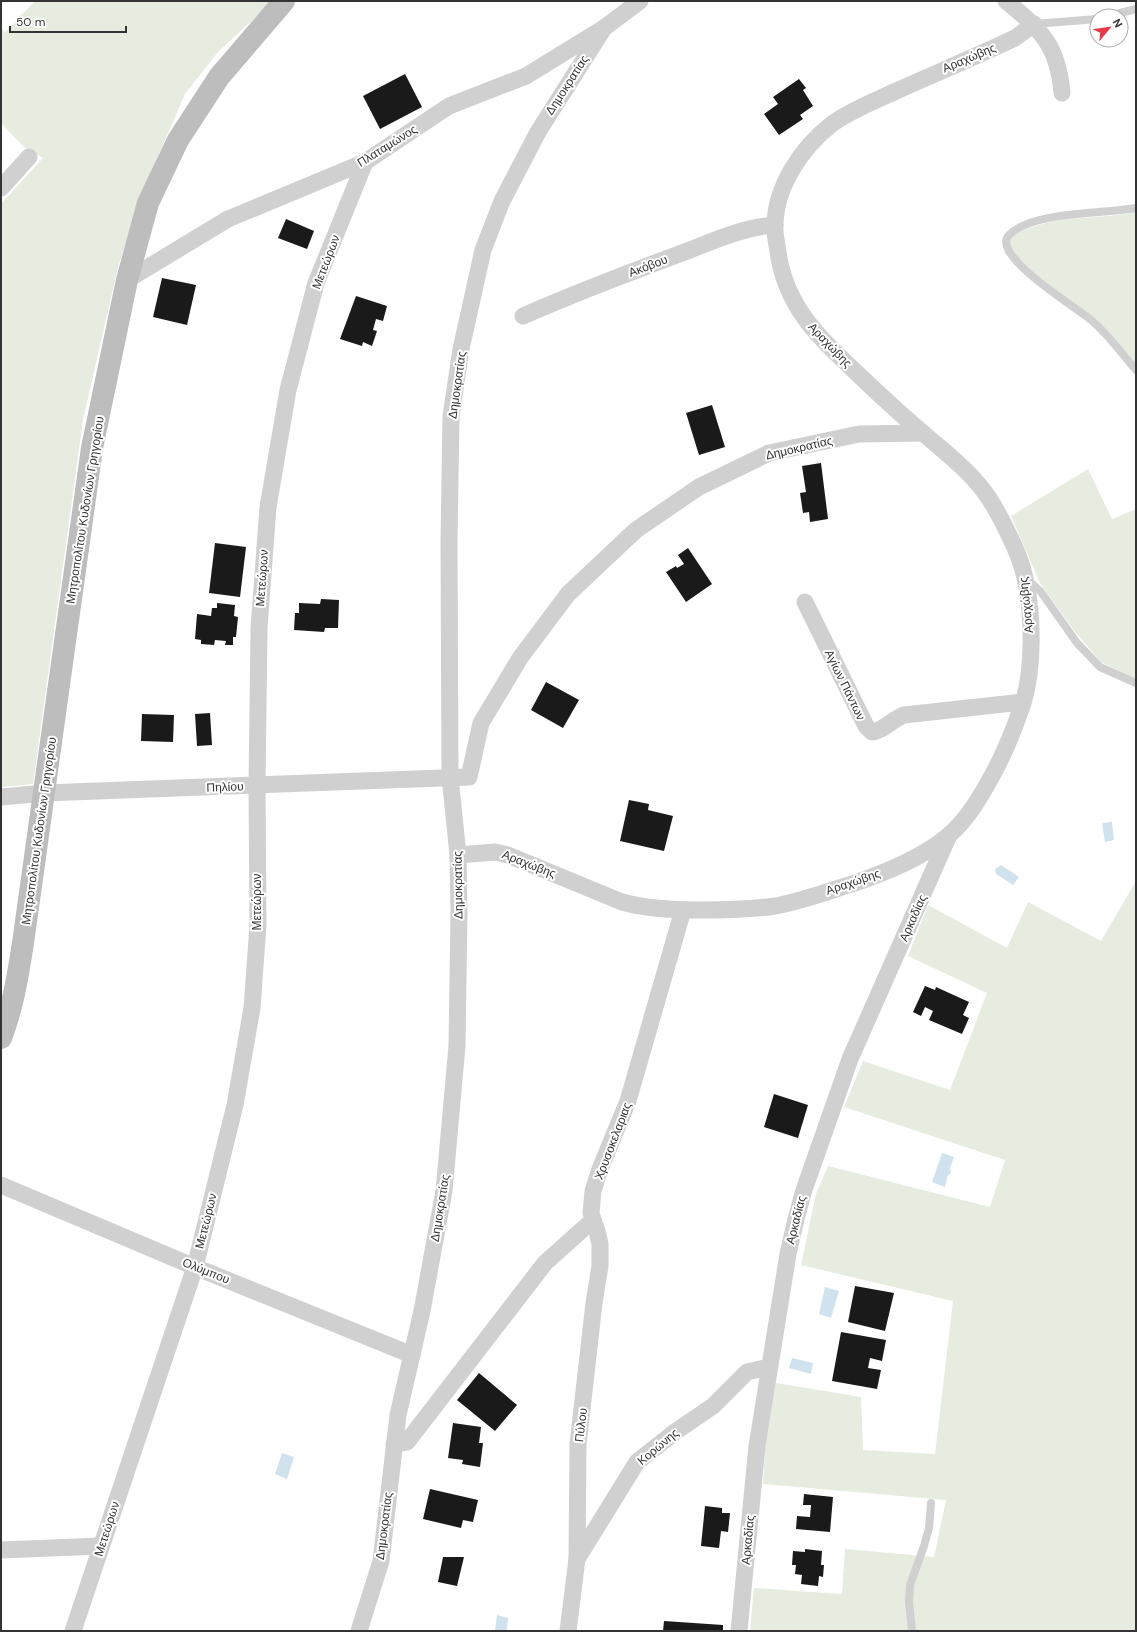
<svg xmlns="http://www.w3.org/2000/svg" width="1137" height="1632" font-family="'DM Sans',sans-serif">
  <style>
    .green { fill: #e6ecdf }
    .water { fill: #cfe2ee }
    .building { fill: #1a1a1a }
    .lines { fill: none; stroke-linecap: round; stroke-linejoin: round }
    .lane { stroke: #d0d0d0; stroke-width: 8 }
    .street { stroke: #d0d0d0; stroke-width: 17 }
    .secondary { stroke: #bdbdbd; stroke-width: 22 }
    .labels { text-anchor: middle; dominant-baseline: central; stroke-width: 4; stroke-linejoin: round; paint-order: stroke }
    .street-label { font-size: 12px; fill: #333; stroke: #fff }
  </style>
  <rect width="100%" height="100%" fill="#fff"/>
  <g class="green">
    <path d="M 35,1 L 273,1 L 218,52 L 185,94 L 145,186 L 118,267 L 83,420 L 33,784 L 1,787 L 1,204 L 43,158 L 23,146 L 1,123 L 1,28 L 5,32 Z"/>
    <path d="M 1136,212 L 1136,364 L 1074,304 L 1022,263 L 1010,246 L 1010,238 C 1048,213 1093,221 1136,212 Z"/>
    <path d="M 1088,469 L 1112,519 L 1136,509 L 1136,679 L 1101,662 L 1076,633 L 1040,583 L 1011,516 Z"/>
    <path d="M 1136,881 L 1136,1631 L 750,1631 L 754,1588 L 842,1594 L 845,1549 L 934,1557 L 946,1500 L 763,1484 L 765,1448 L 776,1383 L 861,1397 L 863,1450 L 935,1454 L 953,1301 L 801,1265 L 816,1194 L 828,1166 L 990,1207 L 1005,1160 L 844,1107 L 863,1061 L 950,1090 L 987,993 L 908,956 L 928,905 L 1007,948 L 1028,902 L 1101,941 Z"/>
  </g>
  <g class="water">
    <path d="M 1112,822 L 1114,840 L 1105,842 L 1102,823 Z"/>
    <path d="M 1001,865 L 1019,877 L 1013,885 L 996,874 L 995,869 Z"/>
    <path d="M 942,1153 L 954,1157 L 950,1168 L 951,1173 L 948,1175 L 945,1187 L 932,1182 Z"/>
    <path d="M 825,1287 L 839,1291 L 831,1318 L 819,1314 Z"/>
    <path d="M 792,1358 L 813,1363 L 811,1374 L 789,1368 Z"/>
    <path d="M 282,1453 L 294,1457 L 287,1479 L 275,1474 Z"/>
    <path d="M 497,1615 L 508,1618 L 507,1631 L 495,1631 Z"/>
  </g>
  <g class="building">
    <path d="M 405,74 L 422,107 L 380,129 L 363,96 Z"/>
    <path d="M 799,79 L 806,88 L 803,90 L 813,106 L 800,115 L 803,119 L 779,135 L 764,114 L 778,104 L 773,97 Z"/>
    <path d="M 286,219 L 314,231 L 307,249 L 278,238 Z"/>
    <path d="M 162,278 L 196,285 L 187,325 L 153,317 Z"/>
    <path d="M 356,296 L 387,306 L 383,321 L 376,319 L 373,330 L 377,331 L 372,346 L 363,342 L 362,346 L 340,339 Z"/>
    <path d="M 712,405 L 725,447 L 699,455 L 686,413 Z"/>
    <path d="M 821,463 L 828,519 L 810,522 L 809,512 L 803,513 L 800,493 L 806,492 L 802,466 Z"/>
    <path d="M 215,543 L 246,547 L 240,597 L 209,593 Z"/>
    <path d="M 688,548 L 712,584 L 686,602 L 666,572 L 676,566 L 677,568 L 684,564 L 678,555 Z"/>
    <path d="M 321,599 L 339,600 L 338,628 L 325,628 L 324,632 L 294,630 L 295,613 L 299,613 L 299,603 L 320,604 Z"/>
    <path d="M 217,603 L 235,605 L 234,616 L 238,617 L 236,637 L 233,637 L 233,645 L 225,645 L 226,641 L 215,640 L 214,645 L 201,644 L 201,640 L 195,639 L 197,614 L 211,616 L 212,608 L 217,608 Z"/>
    <path d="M 546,682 L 579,700 L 563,728 L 531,710 Z"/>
    <path d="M 210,713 L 212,745 L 197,746 L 195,714 Z"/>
    <path d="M 142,714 L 174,715 L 173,742 L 141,741 Z"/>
    <path d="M 629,800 L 649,804 L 648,810 L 673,816 L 664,851 L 620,841 Z"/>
    <path d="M 925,986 L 935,990 L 936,987 L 969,1002 L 963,1015 L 969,1018 L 962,1034 L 929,1020 L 933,1011 L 925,1007 L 921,1016 L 913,1012 Z"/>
    <path d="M 774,1094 L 808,1105 L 798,1138 L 764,1127 Z"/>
    <path d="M 855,1286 L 894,1293 L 885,1331 L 848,1322 Z"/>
    <path d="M 841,1332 L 886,1340 L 882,1361 L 870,1358 L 868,1368 L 881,1370 L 877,1389 L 832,1381 Z"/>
    <path d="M 479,1373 L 517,1405 L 495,1431 L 457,1400 Z"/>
    <path d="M 453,1423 L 481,1427 L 479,1443 L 483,1443 L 480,1467 L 462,1464 L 463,1460 L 448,1458 Z"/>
    <path d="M 430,1489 L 478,1500 L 473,1522 L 463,1520 L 461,1528 L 423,1519 Z"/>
    <path d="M 804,1494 L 833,1497 L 830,1532 L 796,1529 L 797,1516 L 810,1517 L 811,1505 L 803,1505 Z"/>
    <path d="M 705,1506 L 722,1508 L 722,1513 L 730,1513 L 728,1532 L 721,1531 L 719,1548 L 701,1546 Z"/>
    <path d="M 805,1549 L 822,1551 L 821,1565 L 824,1565 L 823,1577 L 819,1576 L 818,1586 L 801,1584 L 802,1575 L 795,1574 L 796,1565 L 792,1565 L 793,1551 L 805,1552 Z"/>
    <path d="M 443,1557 L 464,1557 L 457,1586 L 438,1582 Z"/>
    <path d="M 664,1621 L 723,1625 L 723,1631 L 663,1631 Z"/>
  </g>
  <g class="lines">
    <g class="lane">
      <path d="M 1108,16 L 1136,9"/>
      <path d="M 1034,24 L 1097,19"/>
      <path d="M 1136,208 C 1103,214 1033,211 1009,235 C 989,255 1079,309 1091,320 C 1108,334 1121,353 1136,370"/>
      <path d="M 1028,580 L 1041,592 L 1077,643 L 1100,667 L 1136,683"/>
      <path d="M 912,1631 L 909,1602 L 910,1585 L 924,1546 L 929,1528 L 931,1503"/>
    </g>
    <g class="street">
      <path d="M 1006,1 C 1041,30 1058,45 1062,93"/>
      <path d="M 1,188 L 29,157"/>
      <path d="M 127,280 L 228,219 L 365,162 L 449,106 L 526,76 L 604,28 L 640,1"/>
      <path d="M 523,316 C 575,293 628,273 682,253 C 711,242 743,227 775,225"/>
      <path d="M 805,602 L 866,726 L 872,732 C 881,732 893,719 904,715 L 1023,702"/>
      <path d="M 1,797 L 45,793 L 469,777 L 481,723 L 520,658 L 568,594 L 636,530 L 699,487 L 769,453 L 859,434 L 923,433"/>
      <path d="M 458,855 L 495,852 L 508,855 L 622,902 C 647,909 672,910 698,910 C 723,910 749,910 775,906 C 802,901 829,891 855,883 C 887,872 922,858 948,836 C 968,819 981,796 993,774 C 1005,752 1015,727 1023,703 C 1034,668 1033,615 1025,578 C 1022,563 1015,547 1008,533 C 1000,516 991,499 979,485 C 963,465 942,450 923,433 C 901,415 881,396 861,377 C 821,339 786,309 778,252 C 777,243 774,233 775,224 C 776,186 802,147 832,124 C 851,110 873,102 894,92 C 934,74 975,57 1015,38 L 1034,24"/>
      <path d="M 1,1185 L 195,1267 L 412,1355"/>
      <path d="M 394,1444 L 407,1442 L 545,1263 L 593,1220 L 591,1213 L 593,1191 L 600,1169 L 628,1101 L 683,910"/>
      <path d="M 1,1550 L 101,1546"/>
      <path d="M 577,1559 L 637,1462 L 675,1432 L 713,1406 L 747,1372 L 769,1367"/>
      <path d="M 73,1631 L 195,1267 L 235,1105 L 252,1008 L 258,925 L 257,786 L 259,628 L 268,507 L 288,390 L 316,283 L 365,162"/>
      <path d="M 359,1631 L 381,1561 L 398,1415 L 422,1311 L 444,1191 L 457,1046 L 459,912 L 458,855 L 450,777 L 449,541 L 451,416 L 461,349 L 483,250 L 502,201 L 538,132 L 604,28"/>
      <path d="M 568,1631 L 577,1559 L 578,1444 L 594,1303 L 600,1266 L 600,1244 L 597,1231 L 593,1220"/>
      <path d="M 739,1631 L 757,1446 L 788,1254 L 796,1219 L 804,1190 L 850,1059 L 949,835"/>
    </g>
    <path class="secondary" d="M 1,1038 C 13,1007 18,975 23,943 L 92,448 L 127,280 L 148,203 L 178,140 L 219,77 L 284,1"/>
  </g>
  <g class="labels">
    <g class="street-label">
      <text transform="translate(969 58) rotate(-23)">Αραχώβης</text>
      <text transform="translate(567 85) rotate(-57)">Δημοκρατίας</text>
      <text transform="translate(387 146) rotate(-32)">Πλαταμώνος</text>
      <text transform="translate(326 262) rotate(-69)">Μετεώρων</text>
      <text transform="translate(648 266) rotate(-21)">Ακόβου</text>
      <text transform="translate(830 345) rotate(46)">Αραχώβης</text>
      <text transform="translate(457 385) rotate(-82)">Δημοκρατίας</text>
      <text transform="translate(799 448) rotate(-13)">Δημοκρατίας</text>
      <text transform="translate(85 510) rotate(-81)">Μητροπολίτου Κυδονίων Γρηγορίου</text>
      <text transform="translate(262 578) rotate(-86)">Μετεώρων</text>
      <text transform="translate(1026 605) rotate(-96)">Αραχώβης</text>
      <text transform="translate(845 685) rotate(64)">Αγίων Πάντων</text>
      <text transform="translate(225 787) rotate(-2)">Πηλίου</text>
      <text transform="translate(39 831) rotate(-82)">Μητροπολίτου Κυδονίων Γρηγορίου</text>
      <text transform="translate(529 864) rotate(21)">Αραχώβης</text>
      <text transform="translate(853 882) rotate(-19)">Αραχώβης</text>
      <text transform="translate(458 885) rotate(-91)">Δημοκρατίας</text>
      <text transform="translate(257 902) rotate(-90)">Μετεώρων</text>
      <text transform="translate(913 918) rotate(-66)">Αρκαδίας</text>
      <text transform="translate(613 1141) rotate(-69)">Χρυσοκελαριας</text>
      <text transform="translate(440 1208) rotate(-81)">Δημοκρατίας</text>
      <text transform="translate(796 1220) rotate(-76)">Αρκαδίας</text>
      <text transform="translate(206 1221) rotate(-76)">Μετεώρων</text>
      <text transform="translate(206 1271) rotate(22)">Ολύμπου</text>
      <text transform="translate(581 1425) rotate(-83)">Πύλου</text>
      <text transform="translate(658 1447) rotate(-40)">Κορώνης</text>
      <text transform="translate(384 1526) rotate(-83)">Δημοκρατίας</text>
      <text transform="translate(107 1529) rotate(-72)">Μετεώρων</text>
      <text transform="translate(748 1540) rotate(-85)">Αρκαδίας</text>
    </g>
  </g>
  <rect width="1137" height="1632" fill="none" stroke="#333333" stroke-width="4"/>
  <g transform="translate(1109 28) rotate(61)"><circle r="19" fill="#ffffff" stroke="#adadad"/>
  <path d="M0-3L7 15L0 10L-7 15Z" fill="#e63946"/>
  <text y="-6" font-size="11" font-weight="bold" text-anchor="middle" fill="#333333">N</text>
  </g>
  <path d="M10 26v6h116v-6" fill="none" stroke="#333333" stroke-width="2"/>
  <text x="16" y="26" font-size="12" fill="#333333" stroke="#ffffff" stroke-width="3" paint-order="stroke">50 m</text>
</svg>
